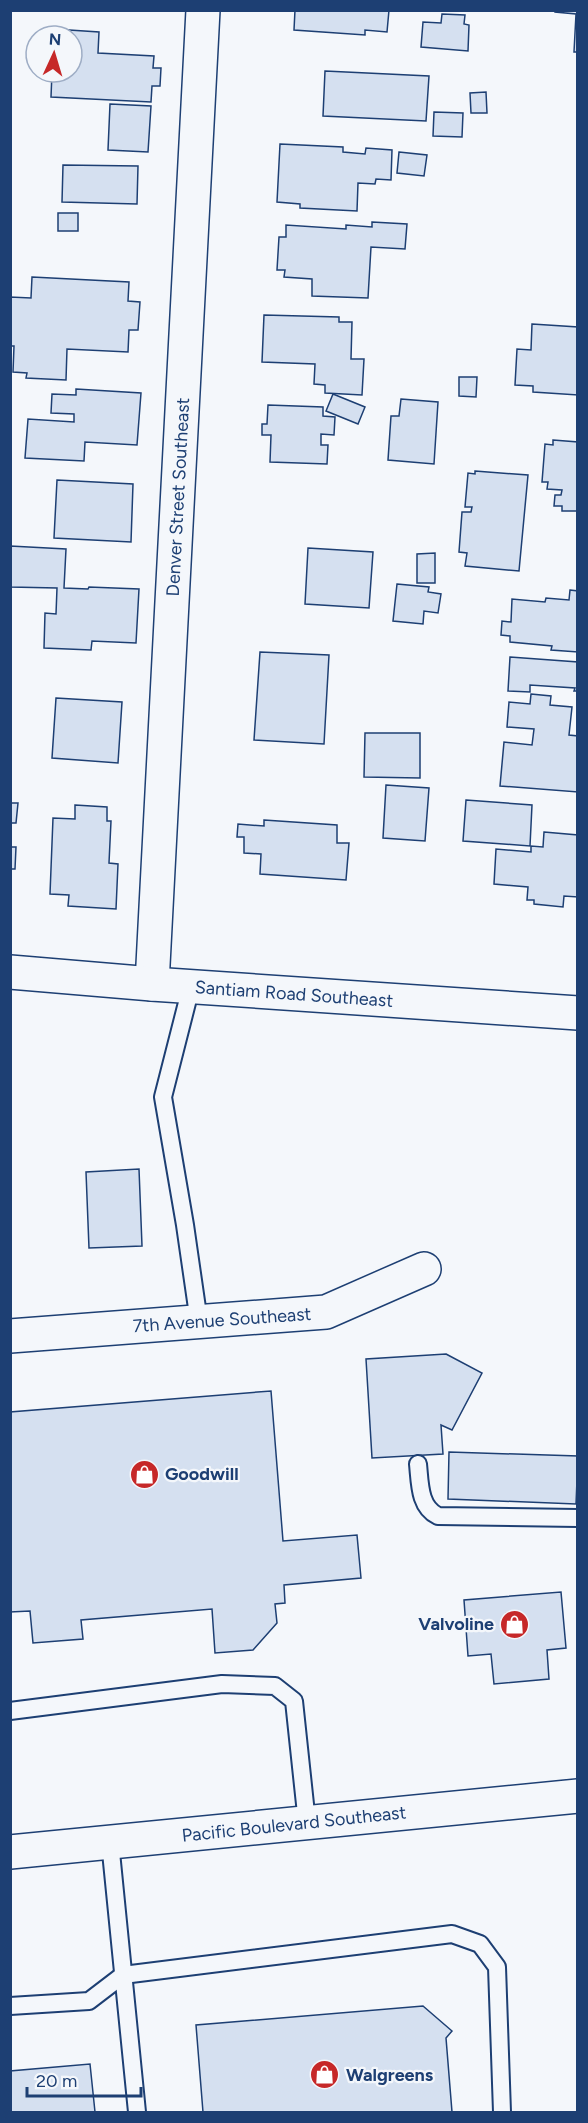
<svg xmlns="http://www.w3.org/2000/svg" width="588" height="2123" font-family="Figtree,sans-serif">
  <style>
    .building { fill: #d5e0f0; stroke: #1d3f73; stroke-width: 1.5 }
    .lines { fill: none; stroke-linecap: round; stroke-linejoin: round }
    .service-casing { stroke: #1d3f73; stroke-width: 20 }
    .minor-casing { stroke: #1d3f73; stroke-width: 36 }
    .secondary-casing { stroke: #1d3f73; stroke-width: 36 }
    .trunk-casing { stroke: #1d3f73; stroke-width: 36 }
    .service { stroke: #f4f7fb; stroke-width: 16 }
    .minor { stroke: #f4f7fb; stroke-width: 33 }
    .secondary { stroke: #f4f7fb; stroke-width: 33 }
    .trunk { stroke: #f4f7fb; stroke-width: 33 }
    .labels { text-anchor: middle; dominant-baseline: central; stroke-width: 4.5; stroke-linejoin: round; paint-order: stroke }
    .street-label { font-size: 18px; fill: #1d3f73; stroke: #f4f7fb }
    .poi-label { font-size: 18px; font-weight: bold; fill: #1d3f73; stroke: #f4f7fb; text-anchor: start }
  </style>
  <rect width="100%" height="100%" fill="#f4f7fb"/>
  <g class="building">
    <path d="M 295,10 L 389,10 L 387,32 L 365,30 L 365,35 L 294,30 Z"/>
    <path d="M 555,10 L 578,10 L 578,52 L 574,52 L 576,14 L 555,12 Z"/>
    <path d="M 442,14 L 465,15 L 464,24 L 469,25 L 468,51 L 421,47 L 423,22 L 441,23 Z"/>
    <path d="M 54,29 L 99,32 L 98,53 L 154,56 L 153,68 L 161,68 L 160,86 L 152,86 L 151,102 L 51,97 L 52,72 L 72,72 L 72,36 L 54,36 Z"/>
    <path d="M 325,71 L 429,76 L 426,121 L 323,116 Z"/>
    <path d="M 486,92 L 487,113 L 471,113 L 470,93 Z"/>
    <path d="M 110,104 L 151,106 L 148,152 L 108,150 Z"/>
    <path d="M 434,112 L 463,113 L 462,137 L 433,136 Z"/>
    <path d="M 280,144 L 343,147 L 343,152 L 365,154 L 366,148 L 392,150 L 391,180 L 376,179 L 375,184 L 358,183 L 357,211 L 300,208 L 300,204 L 277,202 Z"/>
    <path d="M 399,152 L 427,155 L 424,176 L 397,173 Z"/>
    <path d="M 63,165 L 138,166 L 137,204 L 62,202 Z"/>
    <rect x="58" y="213" width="20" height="18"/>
    <path d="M 372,222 L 407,224 L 405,249 L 371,247 L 368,298 L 312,296 L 312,279 L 284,277 L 285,270 L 277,270 L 279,237 L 286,237 L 286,225 L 346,229 L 346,225 L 372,227 Z"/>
    <path d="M 32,277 L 129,282 L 128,301 L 140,302 L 138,330 L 129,330 L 128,352 L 67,349 L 66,380 L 26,378 L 27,373 L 13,372 L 14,346 L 10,346 L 10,297 L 31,298 Z"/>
    <path d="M 264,315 L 339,317 L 339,322 L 352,322 L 351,359 L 364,359 L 362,395 L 325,393 L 325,385 L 314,384 L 315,364 L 262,362 Z"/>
    <path d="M 532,324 L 578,327 L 578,395 L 533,392 L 533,386 L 515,385 L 517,349 L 531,350 Z"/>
    <path d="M 459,377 L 477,377 L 476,397 L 459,396 Z"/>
    <path d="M 76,389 L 141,393 L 137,445 L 85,442 L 84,461 L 25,458 L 28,419 L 74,422 L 74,414 L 51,413 L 52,394 L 76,395 Z"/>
    <path d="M 333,394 L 365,407 L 358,424 L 326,411 Z"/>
    <path d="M 401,399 L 438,402 L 434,464 L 388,460 L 391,416 L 399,416 Z"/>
    <path d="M 268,405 L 323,407 L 323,416 L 335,417 L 334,435 L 321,434 L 321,445 L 328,445 L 327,464 L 270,462 L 271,435 L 262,435 L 262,424 L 267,424 Z"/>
    <path d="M 553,440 L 578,442 L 578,511 L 562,511 L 562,506 L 554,506 L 555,495 L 561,495 L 562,490 L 547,489 L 548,482 L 542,482 L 545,444 L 553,445 Z"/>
    <path d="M 475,471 L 528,475 L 519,571 L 465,566 L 467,553 L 459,552 L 462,512 L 471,512 L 472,507 L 465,507 L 468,473 L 475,474 Z"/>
    <path d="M 57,480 L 133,484 L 131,542 L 54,538 Z"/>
    <path d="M 10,546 L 66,549 L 64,588 L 88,589 L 89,587 L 139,589 L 136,643 L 92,641 L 91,650 L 44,648 L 45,613 L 56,614 L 57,588 L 10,587 Z"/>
    <path d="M 308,548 L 373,552 L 369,608 L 305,604 Z"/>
    <path d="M 435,553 L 435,583 L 417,583 L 417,554 Z"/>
    <path d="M 397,584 L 429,587 L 428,592 L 441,594 L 438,613 L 424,611 L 423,624 L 393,621 Z"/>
    <path d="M 570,590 L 578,591 L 578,652 L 551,650 L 552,646 L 510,642 L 510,636 L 501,635 L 502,621 L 511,622 L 512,599 L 545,602 L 546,598 L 569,600 Z"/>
    <path d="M 260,652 L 329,655 L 324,744 L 254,740 Z"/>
    <path d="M 510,657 L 578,662 L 578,691 L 574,691 L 575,688 L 530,685 L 530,692 L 508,691 Z"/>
    <path d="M 531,694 L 551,696 L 550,705 L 572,707 L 569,735 L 578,736 L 578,792 L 500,786 L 504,742 L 532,745 L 534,729 L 507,727 L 509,702 L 530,704 Z"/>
    <path d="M 56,698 L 122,702 L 118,763 L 52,758 Z"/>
    <path d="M 365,733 L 420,733 L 420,778 L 364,777 Z"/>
    <path d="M 386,785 L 429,788 L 425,841 L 383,838 Z"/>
    <path d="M 466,800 L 532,805 L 530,846 L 463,841 Z"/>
    <path d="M 10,803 L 18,803 L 16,823 L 10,823 Z"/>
    <path d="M 75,805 L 107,807 L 107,821 L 111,821 L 109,863 L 118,864 L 116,909 L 68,906 L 69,895 L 50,894 L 53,818 L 75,819 Z"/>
    <path d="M 264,820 L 337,825 L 337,843 L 349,843 L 346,880 L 260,874 L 261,854 L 244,853 L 244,837 L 237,837 L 238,824 L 264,826 Z"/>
    <path d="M 544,832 L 578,835 L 578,897 L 564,896 L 563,907 L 534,904 L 534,900 L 527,900 L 528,887 L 494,884 L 496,849 L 531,852 L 531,846 L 543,847 Z"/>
    <path d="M 10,847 L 16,847 L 15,869 L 10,869 Z"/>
    <path d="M 139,1169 L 142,1246 L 89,1248 L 86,1172 Z"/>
    <path d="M 446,1354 L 482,1373 L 452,1430 L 441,1425 L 443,1454 L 372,1458 L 366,1359 Z"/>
    <path d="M 271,1391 L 283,1541 L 357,1535 L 361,1578 L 284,1585 L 285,1603 L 275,1604 L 277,1623 L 253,1650 L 215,1653 L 212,1609 L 81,1620 L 83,1639 L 33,1643 L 30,1611 L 10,1612 L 10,1412 Z"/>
    <path d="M 449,1452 L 578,1456 L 576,1504 L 448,1499 Z"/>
    <path d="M 561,1592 L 566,1648 L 547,1650 L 549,1679 L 494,1684 L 491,1654 L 468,1656 L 464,1600 Z"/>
    <path d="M 423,2006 L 452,2031 L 446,2038 L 452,2112 L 203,2112 L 196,2025 Z"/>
    <path d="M 90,2064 L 95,2112 L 10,2112 L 10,2071 Z"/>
  </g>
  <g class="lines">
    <defs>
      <g id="service">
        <path d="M 191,987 L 163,1097 L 185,1225 L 199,1322"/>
        <path d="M 418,1464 C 420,1483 419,1507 438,1516 L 578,1518"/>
        <path d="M 10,1711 L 222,1684 L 275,1686 L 294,1701 L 307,1823"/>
        <path d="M 110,1842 L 137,2112"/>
        <path d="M 10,2006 L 89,2001 L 123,1975 L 452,1934 L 480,1944 L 497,1967 L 502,2112"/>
      </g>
      <g id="minor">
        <path d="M 152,984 L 203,10"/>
        <path d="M 10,1336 L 326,1312 L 424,1269"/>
      </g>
      <path id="secondary" d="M 10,972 L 152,984 L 578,1013"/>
      <path id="trunk" d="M 10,1852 L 578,1796"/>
    </defs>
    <use href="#service" class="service-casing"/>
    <use href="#minor" class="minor-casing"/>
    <use href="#secondary" class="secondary-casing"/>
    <use href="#trunk" class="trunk-casing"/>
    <use href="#service" class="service"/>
    <use href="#minor" class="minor"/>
    <use href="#secondary" class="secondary"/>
    <use href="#trunk" class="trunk"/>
  </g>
  <defs>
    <symbol id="shop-disc" viewBox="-11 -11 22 22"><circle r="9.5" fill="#c62828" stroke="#f4f7fb"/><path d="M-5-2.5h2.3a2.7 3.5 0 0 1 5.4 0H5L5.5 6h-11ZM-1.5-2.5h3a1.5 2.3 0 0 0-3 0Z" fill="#fff"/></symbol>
  </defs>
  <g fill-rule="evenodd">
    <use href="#shop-disc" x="128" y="1458" width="33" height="33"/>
    <use href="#shop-disc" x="498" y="1608" width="33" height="33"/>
    <use href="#shop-disc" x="308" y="2058" width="33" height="33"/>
  </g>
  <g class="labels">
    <g class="street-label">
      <text transform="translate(178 497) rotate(-87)">Denver Street Southeast</text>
      <text transform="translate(294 994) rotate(4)">Santiam Road Southeast</text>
      <text transform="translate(222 1320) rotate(-4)">7th Avenue Southeast</text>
      <text transform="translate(294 1824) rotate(-6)">Pacific Boulevard Southeast</text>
    </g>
    <g class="poi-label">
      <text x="165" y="1474">Goodwill</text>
      <text x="494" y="1624" text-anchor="end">Valvoline</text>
      <text x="346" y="2075">Walgreens</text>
    </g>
  </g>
  <rect width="588" height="2123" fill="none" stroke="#1d3f73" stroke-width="24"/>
  <g transform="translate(54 54) rotate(4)"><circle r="28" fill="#f4f7fb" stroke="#9eadc5" stroke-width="1.5"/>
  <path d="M0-4.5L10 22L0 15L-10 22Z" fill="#c62828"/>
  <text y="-9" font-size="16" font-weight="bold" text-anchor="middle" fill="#1d3f73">N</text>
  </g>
  <path d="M27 2087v9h114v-9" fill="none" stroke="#1d3f73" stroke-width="3"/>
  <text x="36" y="2087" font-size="18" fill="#1d3f73" stroke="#f4f7fb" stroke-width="4.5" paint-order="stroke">20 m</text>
</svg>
